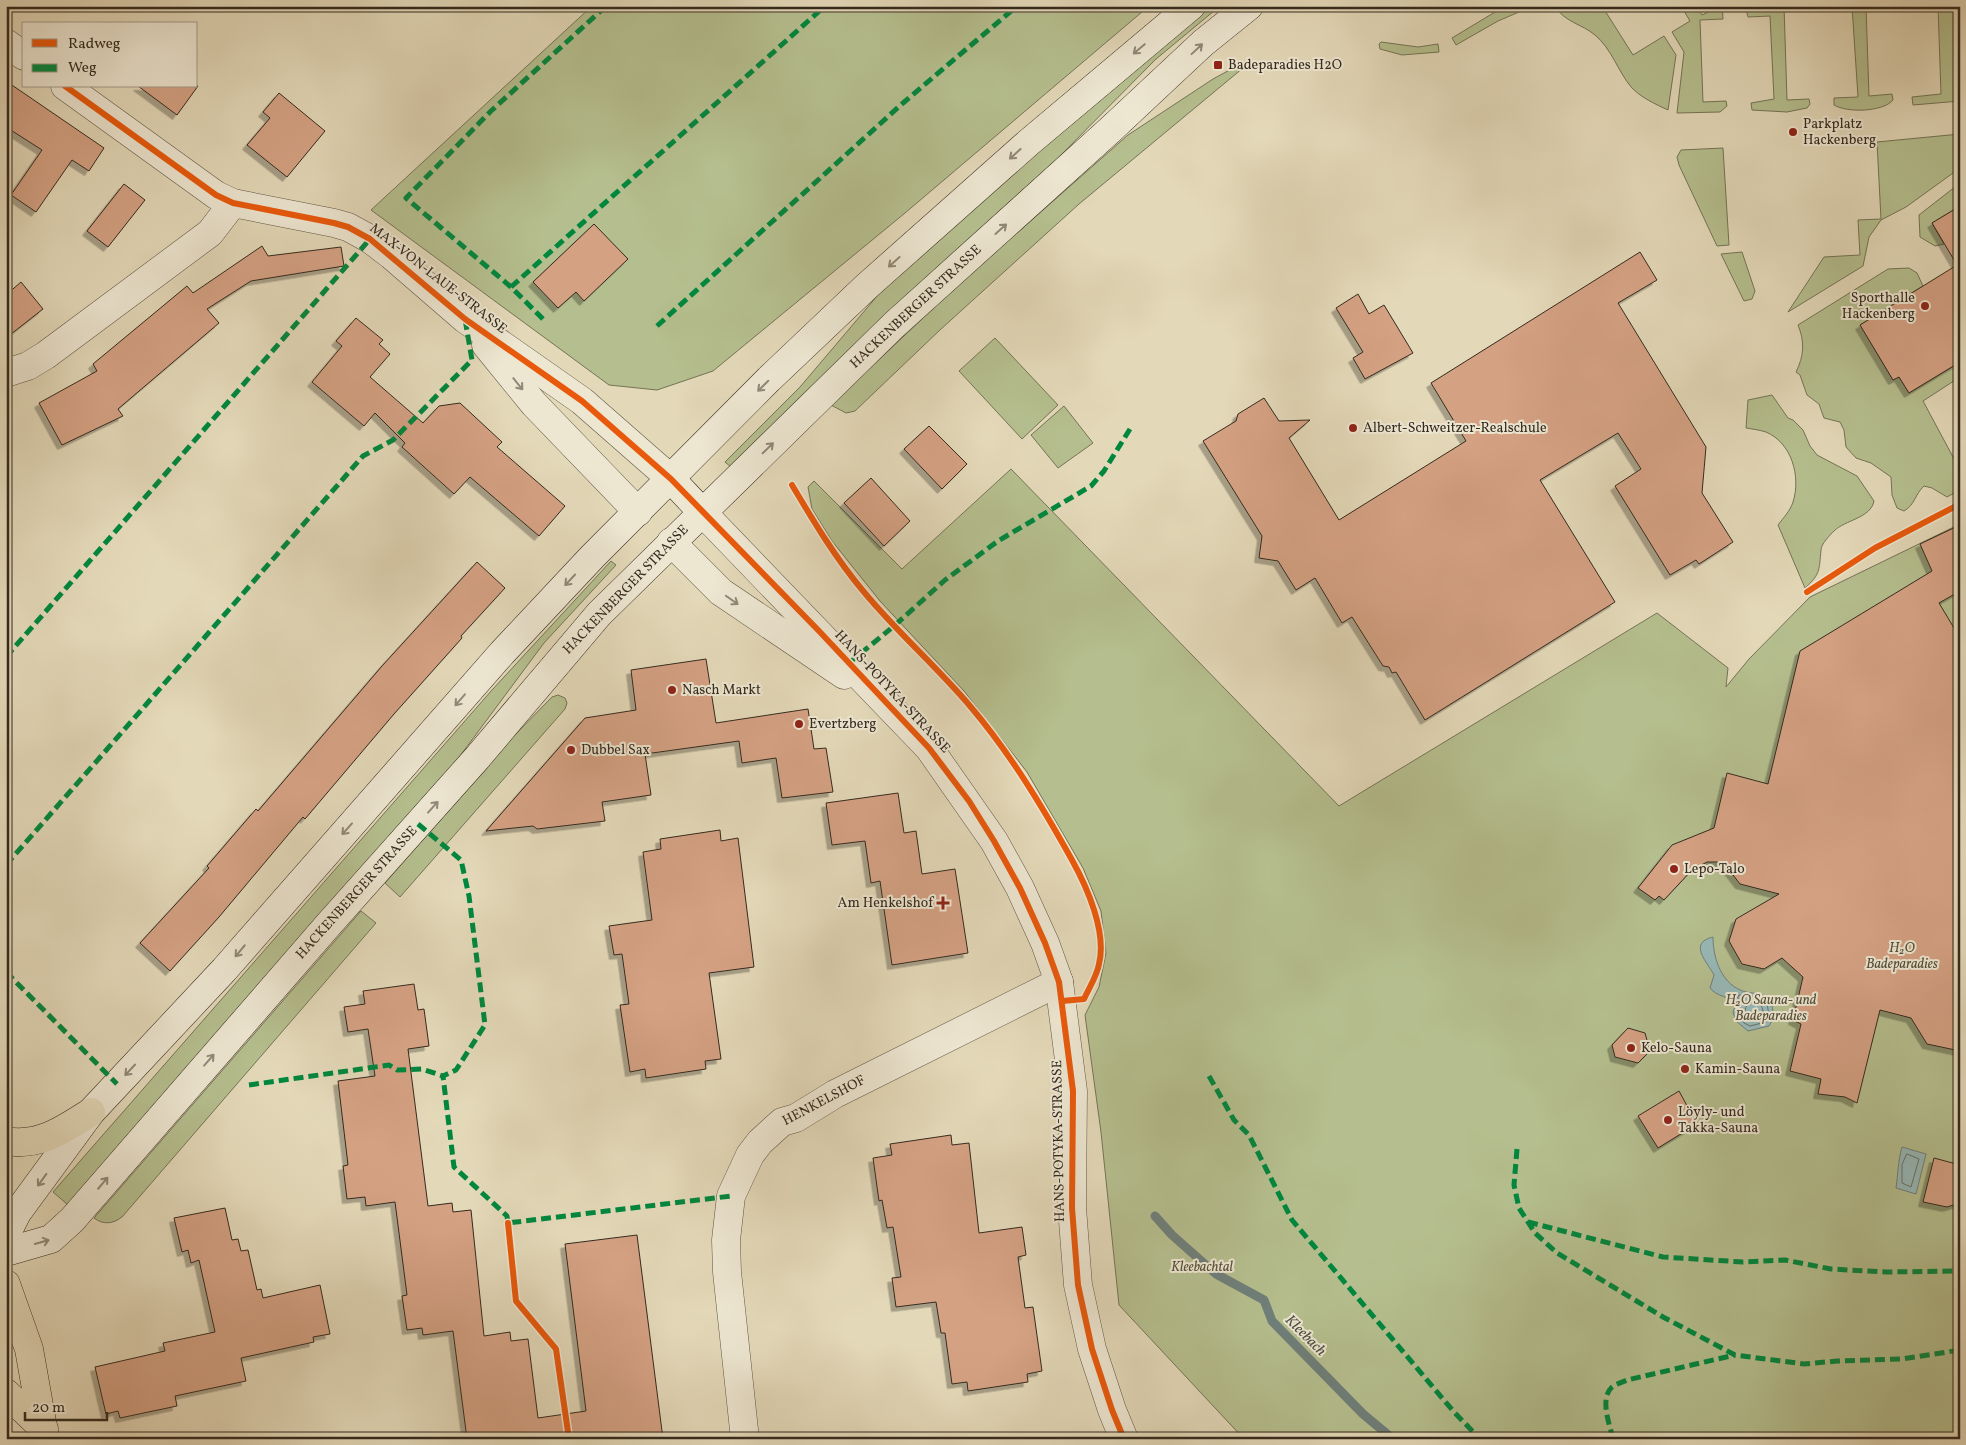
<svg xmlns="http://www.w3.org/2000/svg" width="1966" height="1445" font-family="Vollkorn,serif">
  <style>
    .green { fill: #b5be8e; stroke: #747456 }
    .water { fill: #97b8b7; stroke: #6f7f7a }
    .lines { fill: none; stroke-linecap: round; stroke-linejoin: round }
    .shore { stroke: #66716a; stroke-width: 1 }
    .stream { stroke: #6f7f7a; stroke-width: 9 }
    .building { fill: #d4a183; stroke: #342a1e; filter: url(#shadow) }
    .street-casing { stroke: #605644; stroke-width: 29 }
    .secondary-casing { stroke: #342a1e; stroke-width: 29 }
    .primary-casing { stroke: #342a1e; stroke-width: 29 }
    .street { stroke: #ede6d1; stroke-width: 28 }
    .secondary { stroke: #ede6d1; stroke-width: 28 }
    .primary { stroke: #e3d8b8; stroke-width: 28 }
    .quiet { stroke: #00873e; stroke-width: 5; stroke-dasharray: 10 5; stroke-linecap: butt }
    .cycleway-casing { stroke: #ede6d1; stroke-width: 9 }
    .cycleway { stroke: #e8590c; stroke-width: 6 }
    .oneway { stroke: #908878 }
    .poi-dot { fill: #8f2418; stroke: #ede6d1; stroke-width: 2 }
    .labels { text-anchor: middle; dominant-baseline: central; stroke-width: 4; stroke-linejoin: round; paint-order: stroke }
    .poi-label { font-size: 14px; fill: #342a1e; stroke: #ede6d1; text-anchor: start }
    .street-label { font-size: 14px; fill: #342a1e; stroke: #ede6d1 }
    .park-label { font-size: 14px; font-style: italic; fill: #544f3a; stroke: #ede6d1 }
    .water-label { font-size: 15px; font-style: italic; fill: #4d4e44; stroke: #ede6d1 }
  </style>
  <defs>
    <filter id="shadow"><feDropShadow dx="-4.5" dy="4.5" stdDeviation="0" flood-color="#0004"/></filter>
  </defs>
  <rect width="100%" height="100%" fill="#e3d8b8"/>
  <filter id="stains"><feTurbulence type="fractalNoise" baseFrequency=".004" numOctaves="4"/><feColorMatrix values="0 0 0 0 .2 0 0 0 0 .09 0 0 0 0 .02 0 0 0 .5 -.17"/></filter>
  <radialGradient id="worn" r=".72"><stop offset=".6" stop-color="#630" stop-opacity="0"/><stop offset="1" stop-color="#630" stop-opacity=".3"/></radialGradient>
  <g class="green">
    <path d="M 592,6 L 1149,6 L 905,213 L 713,371 L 657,390 L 609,385 L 371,210 Z"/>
    <path d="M 1208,6 L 1220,6 L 1156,59 L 1056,160 L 938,267 L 731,467 L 725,462 L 800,387 L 878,295 L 995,187 Z"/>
    <path d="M 1505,6 L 1533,6 L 1498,21 L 1456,45 L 1452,38 Z"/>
    <path d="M 1555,6 L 1602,6 L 1633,55 L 1664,36 L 1676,55 L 1668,110 C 1655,104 1642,98 1632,88 C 1618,72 1612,49 1595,35 C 1582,24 1564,22 1555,6 Z"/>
    <path d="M 1681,6 L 1697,6 L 1702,15 L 1722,6 L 1723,19 L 1700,20 L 1703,102 L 1726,101 L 1727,106 L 1720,112 L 1677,113 L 1684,52 L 1672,32 L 1690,21 Z"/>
    <path d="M 1745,6 L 1784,6 L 1787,100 L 1809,99 L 1810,104 L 1807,108 L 1787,112 L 1752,110 L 1751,103 L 1774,99 L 1770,16 L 1748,17 Z"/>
    <path d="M 1852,6 L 1866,6 L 1869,96 L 1892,94 L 1893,100 C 1883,112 1847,113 1834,105 L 1834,98 L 1858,97 Z"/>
    <path d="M 1938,6 L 1957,6 L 1960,101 L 1913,105 L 1912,97 L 1941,94 Z"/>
    <path d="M 1381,42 L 1418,47 L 1438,44 L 1439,52 L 1402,55 L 1380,49 L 1379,44 Z"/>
    <path d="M 1248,60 L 1249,63 L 1079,204 L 941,329 L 855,411 L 846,413 L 831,405 L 958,285 L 1128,135 L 1213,79 Z"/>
    <path d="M 1960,134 L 1960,168 L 1906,207 L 1881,220 L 1869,237 L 1863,266 L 1788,312 L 1824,257 L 1860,255 L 1858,220 L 1881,219 L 1877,142 Z"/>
    <path d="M 1723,148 L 1729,245 L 1717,246 L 1679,165 L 1677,157 L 1681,150 Z"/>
    <path d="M 1960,183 L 1960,206 L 1932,223 L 1944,244 L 1935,246 L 1920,237 L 1919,215 Z"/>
    <path d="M 1742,252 L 1755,291 L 1752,299 L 1744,301 L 1721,254 Z"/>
    <path d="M 1909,268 L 1917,273 L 1923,286 L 1860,325 L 1893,380 L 1899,377 L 1909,393 L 1960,362 L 1960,377 L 1923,401 L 1960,470 L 1960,490 L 1947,497 L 1932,488 L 1924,486 C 1915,494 1915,505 1904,511 L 1897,508 L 1892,495 L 1891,477 L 1871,463 L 1856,458 L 1846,447 L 1844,430 L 1840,422 L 1824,418 L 1819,404 L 1807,395 L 1800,375 L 1796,372 C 1804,356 1805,342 1798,325 L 1888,269 Z"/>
    <path d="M 995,338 L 1058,405 L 1022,439 L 959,371 Z"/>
    <path d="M 1772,395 L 1788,418 L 1793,420 L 1803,430 L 1810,446 L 1817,455 L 1857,476 L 1874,501 C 1871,518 1845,520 1834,531 C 1830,535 1821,544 1821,550 C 1819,569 1821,574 1805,588 L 1778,525 C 1784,517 1790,511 1793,502 C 1801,477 1792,443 1766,432 C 1760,430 1752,429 1746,428 L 1748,400 Z"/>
    <path d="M 1064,406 L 1093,443 L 1058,468 L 1031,435 Z"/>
    <path d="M 1011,469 L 1339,806 L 1657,613 L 1728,668 L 1726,687 L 1749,659 L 1810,597 L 1960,524 L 1960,1439 L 1244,1439 L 1119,1305 L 1101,1132 L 1085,1015 L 1099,987 L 1106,953 L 1101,911 L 1083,868 L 1027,772 L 964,691 L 880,601 L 832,541 L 812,509 L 808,487 L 814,481 L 902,569 Z"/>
    <path d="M 611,561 L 616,565 L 544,643 L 457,760 L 68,1205 L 53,1192 L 492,690 Z"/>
    <path d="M 558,695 L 565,698 L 567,703 L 565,709 L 400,897 L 385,883 L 511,739 L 552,697 Z"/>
    <path d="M 361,911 L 376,923 L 122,1217 C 113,1224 103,1225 94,1218 Z"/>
  </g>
  <g class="water">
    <path d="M 1713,937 C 1713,959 1722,986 1746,992 C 1757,994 1762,993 1771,1000 L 1774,1017 L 1769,1026 L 1748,1031 L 1736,1021 L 1733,1012 L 1736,1004 C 1729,996 1717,997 1710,988 L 1714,975 C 1708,963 1687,943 1713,937 Z"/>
    <path d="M 1902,1147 L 1926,1154 L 1916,1194 L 1896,1188 C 1898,1174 1898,1161 1902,1147 Z"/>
  </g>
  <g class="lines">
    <g class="shore">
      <path d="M 1739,995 L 1756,997 L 1767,1003 L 1769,1016 L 1766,1022 L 1750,1026 L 1744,1023 L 1739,1013 L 1741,1004 L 1738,998 Z"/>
      <circle cx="1754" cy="1011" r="9"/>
      <path d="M 1907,1154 L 1919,1159 L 1911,1187 L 1902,1183 L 1902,1165 Z"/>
    </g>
    <path class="stream" d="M 1155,1216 L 1172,1235 L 1216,1274 L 1264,1300 L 1272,1321 L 1363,1414 L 1393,1439"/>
  </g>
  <g class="building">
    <path d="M 6,81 L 104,148 L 89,171 L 72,160 L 36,212 L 11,195 L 42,150 L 6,127 Z"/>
    <path d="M 138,86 L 198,86 L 177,115 Z"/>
    <path d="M 279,93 L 325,131 L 287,177 L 247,145 L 270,118 L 263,112 Z"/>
    <path d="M 124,184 L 145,200 L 108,247 L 87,231 Z"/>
    <path d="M 1960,206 L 1960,362 L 1909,393 L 1899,377 L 1893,380 L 1860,325 L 1957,265 L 1932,223 Z"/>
    <path d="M 594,224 L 628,259 L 584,301 L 576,292 L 558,308 L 533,282 Z"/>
    <path d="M 262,246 L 268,256 L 341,247 L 344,266 L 251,281 L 207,309 L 219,323 L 118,409 L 123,416 L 62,445 L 39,403 L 97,371 L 93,364 L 187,286 L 193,293 Z"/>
    <path d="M 1640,252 L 1657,280 L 1618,303 L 1706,447 L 1702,493 L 1733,542 L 1699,564 L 1696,560 L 1670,575 L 1615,486 L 1641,469 L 1618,433 L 1540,480 L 1615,602 L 1425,720 L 1396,672 L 1392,673 L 1389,667 L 1383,666 L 1352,617 L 1342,623 L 1315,578 L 1296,590 L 1278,561 L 1259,558 L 1262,536 L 1203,441 L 1236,421 L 1238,414 L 1264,398 L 1279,421 L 1310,420 L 1289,438 L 1339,520 L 1466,441 L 1431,383 Z"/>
    <path d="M 21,282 L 43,309 L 6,338 L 6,295 Z"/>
    <path d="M 1358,294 L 1369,314 L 1384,305 L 1413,353 L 1365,379 L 1353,358 L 1363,352 L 1336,308 Z"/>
    <path d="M 356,318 L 383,340 L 379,344 L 390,354 L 370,377 L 423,423 L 439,406 L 460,403 L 502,442 L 497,447 L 565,506 L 539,536 L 470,477 L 454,494 L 402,447 L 405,443 L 375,413 L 364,426 L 312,382 L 342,346 L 336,341 Z"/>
    <path d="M 929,426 L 967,464 L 942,489 L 904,449 Z"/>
    <path d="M 871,478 L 910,521 L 884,546 L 844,503 Z"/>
    <path d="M 1960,525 L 1960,591 L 1939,603 L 1960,638 L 1960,1051 L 1927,1044 L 1911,1018 L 1880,1010 L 1857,1103 L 1845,1097 L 1818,1094 L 1821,1079 L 1790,1071 L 1801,1024 L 1793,1020 L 1803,977 L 1782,958 L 1764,969 L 1742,964 L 1729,941 L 1736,919 L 1779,894 L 1740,884 L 1723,862 L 1707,862 L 1692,870 L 1664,900 L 1659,896 L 1655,900 L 1638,888 L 1672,845 L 1714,828 L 1727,773 L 1768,784 L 1800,651 L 1932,571 L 1920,544 Z"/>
    <path d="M 477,562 L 505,588 L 461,636 L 462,638 L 394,714 L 305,819 L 303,817 L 219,917 L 170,971 L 140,943 L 209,868 L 207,866 L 256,809 L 258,811 L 382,666 Z"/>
    <path d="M 706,659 L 716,723 L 808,709 L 814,749 L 826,748 L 833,792 L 782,798 L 776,758 L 742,763 L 739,741 L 645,754 L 651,795 L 602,802 L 605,821 L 537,829 L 533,826 L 486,831 L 585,718 L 636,710 L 631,670 Z"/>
    <path d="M 898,793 L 904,833 L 916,831 L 922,874 L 955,869 L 968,953 L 892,965 L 880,881 L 871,883 L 865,841 L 832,845 L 826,803 Z"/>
    <path d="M 720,830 L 721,841 L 738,838 L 754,967 L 709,973 L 721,1059 L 705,1061 L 706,1069 L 646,1078 L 645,1069 L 630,1072 L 620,1005 L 629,1004 L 622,954 L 614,955 L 609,926 L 652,920 L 643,852 L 661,849 L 660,839 Z"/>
    <path d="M 414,984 L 418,1010 L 424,1009 L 429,1046 L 408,1049 L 428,1206 L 452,1203 L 453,1212 L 471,1210 L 484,1336 L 510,1332 L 511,1341 L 528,1339 L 538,1418 L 586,1411 L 565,1244 L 637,1235 L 663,1439 L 467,1439 L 453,1331 L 423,1335 L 422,1328 L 407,1330 L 402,1296 L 407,1295 L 395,1202 L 366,1206 L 365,1197 L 347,1199 L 343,1166 L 348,1165 L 338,1081 L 375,1076 L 368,1029 L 348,1032 L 344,1007 L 365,1004 L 363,991 Z"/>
    <path d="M 1628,1028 L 1645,1033 L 1650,1051 L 1638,1063 L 1615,1057 L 1612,1045 Z"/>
    <path d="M 1679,1091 L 1697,1124 L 1658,1148 L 1638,1116 Z"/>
    <path d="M 951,1135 L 952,1145 L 969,1143 L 979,1233 L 1022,1227 L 1026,1255 L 1018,1257 L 1025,1308 L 1033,1307 L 1042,1371 L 1027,1374 L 1028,1382 L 968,1391 L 967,1382 L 952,1384 L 945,1333 L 941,1333 L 936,1302 L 896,1307 L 892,1278 L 901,1277 L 893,1227 L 887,1228 L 882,1200 L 879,1201 L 873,1158 L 892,1155 L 890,1144 Z"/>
    <path d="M 1934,1158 L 1960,1165 L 1960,1203 L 1947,1207 L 1923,1202 Z"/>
    <path d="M 225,1208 L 232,1240 L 238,1239 L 241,1251 L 248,1250 L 257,1290 L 261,1289 L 263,1298 L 320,1285 L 330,1334 L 313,1337 L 314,1342 L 241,1358 L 246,1381 L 175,1396 L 177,1406 L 120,1418 L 118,1411 L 106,1414 L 95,1367 L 165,1351 L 163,1343 L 215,1332 L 199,1260 L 191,1263 L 188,1250 L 182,1252 L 174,1218 Z"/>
  </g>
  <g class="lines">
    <defs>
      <g id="street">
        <path d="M 6,43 L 24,56"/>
        <path d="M 65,86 L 216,195 L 233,203 L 334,223 L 348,227 L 370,239 L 391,255 L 465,319 L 582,401 L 671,479"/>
        <path d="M 486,345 L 534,404 L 638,512"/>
        <path d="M 6,373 L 28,366 L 46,355 L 210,233 L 233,203"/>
        <path d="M 702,512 L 929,748 L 994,841 L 1020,888 L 1045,943 L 1059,982 L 1073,1091 L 1072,1208 L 1078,1285 L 1092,1349 L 1112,1410 L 1124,1439"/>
        <path d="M 671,542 L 721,592 L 844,675"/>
        <path d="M 745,1439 L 727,1272 L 726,1240 L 731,1196 L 750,1155 L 760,1142 L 782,1122 L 796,1118 L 835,1094 L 1059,982"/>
      </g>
      <g id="secondary">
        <path d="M 671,479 L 702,512"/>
        <path d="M 6,1235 L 17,1213 L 91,1112 L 224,970 L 502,653 L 592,557 L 769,379 L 867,286 L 1028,143 L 1191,6"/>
        <path d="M 6,1252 L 51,1239 L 72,1220 L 329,924 L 477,758 L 599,614 L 894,325 L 1110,130 L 1203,43 L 1249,6"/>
      </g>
      <g id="primary">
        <path d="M 6,1141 C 40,1147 64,1129 91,1112"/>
        <path d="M 6,1284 L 29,1349 L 45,1439"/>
        <path d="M 6,1393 L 44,1429"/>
      </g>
    </defs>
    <use href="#street" class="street-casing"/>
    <use href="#secondary" class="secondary-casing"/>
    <use href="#primary" class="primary-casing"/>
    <use href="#street" class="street"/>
    <use href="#secondary" class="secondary"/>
    <use href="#primary" class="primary"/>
    <g class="quiet">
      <path d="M 511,287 L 825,6"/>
      <path d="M 543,319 L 511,287 L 406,198 L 491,111 L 606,6"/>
      <path d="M 657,326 L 903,103 L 1017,6"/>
      <path d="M 6,657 L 370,239"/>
      <path d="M 849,663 L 894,626 L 945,580 L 998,541 L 1091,486 L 1104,471 L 1130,429"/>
      <path d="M 418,824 L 461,860 L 469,896 L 485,1025 L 456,1070 L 443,1076 L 454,1167 L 507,1216 L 508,1223 L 731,1196"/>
      <path d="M 6,865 L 363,456 L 393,440 L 472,360 L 465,319"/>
      <path d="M 6,972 L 117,1084"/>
      <path d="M 1209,1076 L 1234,1120 L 1249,1135 L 1292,1220 L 1454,1412 L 1480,1439"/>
      <path d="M 249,1085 L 389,1065 L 397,1070 L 422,1069 L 443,1076"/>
      <path d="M 1517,1149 L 1514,1185 L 1519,1208 L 1535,1233 L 1557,1253 L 1663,1317 L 1735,1355 L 1804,1364 L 1837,1361 L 1902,1359 L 1960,1350"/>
      <path d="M 1528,1222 L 1663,1257 L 1743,1262 L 1785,1260 L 1831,1269 L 1886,1272 L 1960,1271"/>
      <path d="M 1613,1439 C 1610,1425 1599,1399 1612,1387 C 1616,1384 1623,1382 1627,1380 L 1735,1355"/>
    </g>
    <defs>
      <g id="cycleway">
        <path d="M 65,86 L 216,195 L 233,203 L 334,223 L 348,227 L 370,239 L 465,319 L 582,401 L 671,479 L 819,631 L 929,748 L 969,801 L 994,841 L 1020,888 L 1045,943 L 1059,982 L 1073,1091 L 1072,1208 L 1078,1285 L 1092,1349 L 1112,1410 L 1124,1439"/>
        <path d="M 792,485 C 814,522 836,559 864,592 C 897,632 936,666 970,706 C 1010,753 1042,806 1072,860 C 1087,887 1107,932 1099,964 C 1097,976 1089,988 1084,999 L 1062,1001"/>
        <path d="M 1807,592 L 1875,548 L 1960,504"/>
        <path d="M 508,1223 L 516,1301 L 556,1349 L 569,1439"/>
      </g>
    </defs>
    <use href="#cycleway" class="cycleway-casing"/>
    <use href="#cycleway" class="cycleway"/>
  </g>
  <defs><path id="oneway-shaft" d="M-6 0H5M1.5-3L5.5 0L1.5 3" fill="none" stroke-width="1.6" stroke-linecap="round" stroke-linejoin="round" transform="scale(1.25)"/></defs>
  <g class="oneway">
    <use href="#oneway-shaft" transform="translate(1139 49) rotate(140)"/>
    <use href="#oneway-shaft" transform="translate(1197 49) rotate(-43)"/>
    <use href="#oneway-shaft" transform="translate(1015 154) rotate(138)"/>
    <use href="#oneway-shaft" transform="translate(1001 229) rotate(-42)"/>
    <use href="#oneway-shaft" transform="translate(894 262) rotate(138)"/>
    <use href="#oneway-shaft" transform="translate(518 384) rotate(51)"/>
    <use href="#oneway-shaft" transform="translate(763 386) rotate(135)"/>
    <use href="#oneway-shaft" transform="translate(768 448) rotate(-44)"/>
    <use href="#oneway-shaft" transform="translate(570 580) rotate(133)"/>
    <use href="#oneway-shaft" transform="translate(732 600) rotate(35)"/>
    <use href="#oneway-shaft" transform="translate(460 700) rotate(131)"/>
    <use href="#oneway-shaft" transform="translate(433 807) rotate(-48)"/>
    <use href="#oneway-shaft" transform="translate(347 829) rotate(132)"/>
    <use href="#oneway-shaft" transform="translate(240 951) rotate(130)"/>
    <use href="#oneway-shaft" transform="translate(209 1060) rotate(-49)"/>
    <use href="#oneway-shaft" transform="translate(130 1070) rotate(133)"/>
    <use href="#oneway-shaft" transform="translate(42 1180) rotate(126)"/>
    <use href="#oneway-shaft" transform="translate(103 1183) rotate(-50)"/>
    <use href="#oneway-shaft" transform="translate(42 1242) rotate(-16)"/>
  </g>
  <g class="poi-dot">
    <rect x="1213" y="60" width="10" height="10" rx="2.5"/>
    <circle cx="1793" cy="132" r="5"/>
    <circle cx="1925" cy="306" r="5"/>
    <circle cx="1353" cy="428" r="5"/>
    <circle cx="672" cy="690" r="5"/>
    <circle cx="799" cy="724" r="5"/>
    <circle cx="571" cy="750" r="5"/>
    <circle cx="1674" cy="869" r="5"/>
    <path d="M940.5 895.5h5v5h5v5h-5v5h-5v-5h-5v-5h5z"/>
    <circle cx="1631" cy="1048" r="5"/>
    <circle cx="1685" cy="1069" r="5"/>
    <circle cx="1668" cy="1120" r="5"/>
  </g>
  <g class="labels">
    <g class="poi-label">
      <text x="1228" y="65">Badeparadies H2O</text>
      <text x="1803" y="124">Parkplatz<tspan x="1803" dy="16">Hackenberg</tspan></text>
      <text x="1915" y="298" text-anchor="end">Sporthalle<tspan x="1915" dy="16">Hackenberg</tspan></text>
      <text x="1363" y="428">Albert-Schweitzer-Realschule</text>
      <text x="682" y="690">Nasch Markt</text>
      <text x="809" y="724">Evertzberg</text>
      <text x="581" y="750">Dubbel Sax</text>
      <text x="1684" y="869">Lepo-Talo</text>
      <text x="933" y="903" text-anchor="end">Am Henkelshof</text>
      <text x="1641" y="1048">Kelo-Sauna</text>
      <text x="1695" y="1069">Kamin-Sauna</text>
      <text x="1678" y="1112">Löyly- und<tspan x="1678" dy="16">Takka-Sauna</tspan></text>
    </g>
    <g class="street-label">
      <text transform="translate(438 279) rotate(38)">MAX-VON-LAUE-STRASSE</text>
      <text transform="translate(916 307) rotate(-43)">HACKENBERGER STRASSE</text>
      <text transform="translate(626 590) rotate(-46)">HACKENBERGER STRASSE</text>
      <text transform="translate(892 692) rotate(47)">HANS-POTYKA-STRASSE</text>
      <text transform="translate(357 893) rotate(-48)">HACKENBERGER STRASSE</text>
      <text transform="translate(824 1101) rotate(-28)">HENKELSHOF</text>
      <text transform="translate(1059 1141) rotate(-91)">HANS-POTYKA-STRASSE</text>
    </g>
    <g class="park-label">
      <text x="1902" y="948">H₂O<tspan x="1902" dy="16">Badeparadies</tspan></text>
      <text x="1771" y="1000">H₂O Sauna- und<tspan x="1771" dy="16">Badeparadies</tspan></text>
      <text x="1202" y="1267">Kleebachtal</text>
    </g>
    <g class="water-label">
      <text transform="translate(1305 1336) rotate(45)">Kleebach</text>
    </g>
  </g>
  <rect width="1966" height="1445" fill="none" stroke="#e3d8b8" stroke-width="25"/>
  <rect x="8" y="8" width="1951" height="1430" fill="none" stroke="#342a1e" stroke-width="2.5"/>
  <rect x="12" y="12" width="1941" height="1420" fill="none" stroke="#342a1e"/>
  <rect x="22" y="22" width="175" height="65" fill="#ede6d1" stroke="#a39b89"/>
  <rect x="32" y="39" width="25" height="8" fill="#e8590c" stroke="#a39b89"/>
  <text x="68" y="48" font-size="15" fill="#342a1e">Radweg</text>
  <rect x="32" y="64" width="25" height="8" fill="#00873e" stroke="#a39b89"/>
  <text x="68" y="72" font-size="15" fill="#342a1e">Weg</text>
  <path d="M25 1412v8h82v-8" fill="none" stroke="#342a1e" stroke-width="2.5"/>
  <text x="32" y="1412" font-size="15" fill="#342a1e" stroke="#ede6d1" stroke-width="4" paint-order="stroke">20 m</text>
  <rect width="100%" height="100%" filter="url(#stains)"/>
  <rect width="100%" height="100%" fill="url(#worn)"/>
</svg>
